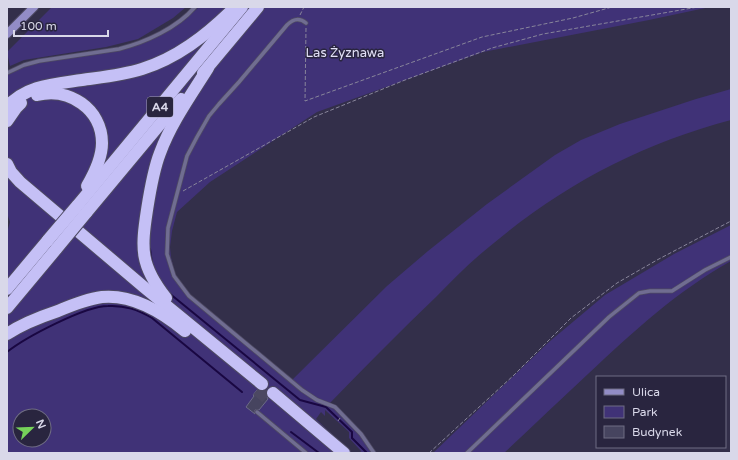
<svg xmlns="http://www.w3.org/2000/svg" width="738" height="460" font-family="'Varela Round',sans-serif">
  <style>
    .green { fill: #403277; fill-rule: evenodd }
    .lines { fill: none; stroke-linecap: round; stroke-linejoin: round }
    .stream { stroke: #190742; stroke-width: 2 }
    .building { fill: #46445f; stroke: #6c6a88 }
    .highway-tunnel { stroke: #4c4862; stroke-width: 12; stroke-dasharray: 12 6; stroke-linecap: butt }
    .lane-casing { stroke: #4e4a63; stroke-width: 5 }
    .secondary-casing { stroke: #4e4a63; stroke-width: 10 }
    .highway-casing { stroke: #4e4a63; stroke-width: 14 }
    .path { stroke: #88859b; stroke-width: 1; stroke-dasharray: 4 2; stroke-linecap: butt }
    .lane { stroke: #706d91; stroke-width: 3.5 }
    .secondary { stroke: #928cc6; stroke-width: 8 }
    .highway { stroke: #c5c0f6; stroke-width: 12 }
    .highway-bridge-casing { stroke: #4e4a63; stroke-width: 14; stroke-linecap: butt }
    .highway-bridge { stroke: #c5c0f6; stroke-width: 12 }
    .labels { text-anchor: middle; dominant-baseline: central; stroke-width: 3; stroke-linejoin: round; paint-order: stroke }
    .shield { fill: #29253f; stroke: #a4a2b6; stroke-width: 1 }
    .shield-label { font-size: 12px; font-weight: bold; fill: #d9d8e9 }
    .park-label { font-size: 13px; fill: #e2e0f7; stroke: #29253f }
  </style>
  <rect width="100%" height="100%" fill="#332f4a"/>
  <g class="green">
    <path d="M 52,7 L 186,7 L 173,18 L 138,39 L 106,47 L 24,60 L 10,66 L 7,52 Z"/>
    <path d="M 199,7 L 710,7 L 649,20 L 483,52 L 317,112 L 210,182 L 177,212 L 172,231 L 170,247 L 171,257 L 175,274 L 189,296 L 291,381 L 387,286 L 428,251 L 487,204 L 555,155 L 581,140 L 620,124 L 696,99 L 731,89 L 731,120 C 640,144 561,186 489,247 C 470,262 453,280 436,297 C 399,332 364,368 329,404 C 347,414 362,436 374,453 L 360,453 L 361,451 L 349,438 L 349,432 L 325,410 L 325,416 L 321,412 L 316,419 L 352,453 L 7,453 L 7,233 L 10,222 L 7,213 L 7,75 L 31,64 L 126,48 L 170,29 L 181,23 ZM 20,416 L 44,416 L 44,440 L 20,440 Z"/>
    <path d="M 731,225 L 731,261 C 677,291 633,332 588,374 C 560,400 532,427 504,453 L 433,453 L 549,342 L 605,295 L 674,254 Z"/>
  </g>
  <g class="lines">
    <g class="stream">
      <path d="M 150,249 L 152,264"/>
      <path d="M 169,293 L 300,400 L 326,407 L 352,432 L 352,438 L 367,453"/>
      <path d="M 7,352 C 26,337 85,306 108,306 C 125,305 138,310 152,318 L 242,392"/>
      <path d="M 291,432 L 319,453"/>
    </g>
  </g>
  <path class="building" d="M 257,390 L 261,391 L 266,390 L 266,395 L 268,399 L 259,410 L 255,410 L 255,414 L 246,407 L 254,396 L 253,395 Z"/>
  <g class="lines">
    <path class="highway-tunnel" d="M 257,390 L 268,399"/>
    <defs>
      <g id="lane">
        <path d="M 306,23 C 299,17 293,19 287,25 L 239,82 L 219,104 L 209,116 L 197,137 L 187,156 L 168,228 L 167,254 L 174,276 L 189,296 L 302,390 L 317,400 L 335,407 L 361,434 L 374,453"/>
        <path d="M 7,73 L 24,65 L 39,61 L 119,49 C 146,42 177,28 195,7"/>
        <path d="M 257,412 L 306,453"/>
        <path d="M 467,453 L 609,317 L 639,293 L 650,291 L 672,291 L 705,270 L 731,257"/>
      </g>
      <path id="secondary" d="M 7,34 L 34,7"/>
      <g id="highway">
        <path d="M 203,73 L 258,7"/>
        <path d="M 37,95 C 69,87 102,109 102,143 C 102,157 94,174 87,186"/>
        <path d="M 7,107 C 26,85 55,84 82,80 C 103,77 123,75 142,69 C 177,58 205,36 231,11"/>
        <path d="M 7,121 L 16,108 L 21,103"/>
        <path d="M 7,164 L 11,172 L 20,182 L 145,288 L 262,384"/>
        <path d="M 77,206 L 242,7"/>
        <path d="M 86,213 L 181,99"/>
        <path d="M 7,289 L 48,240"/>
        <path d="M 166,298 C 140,265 141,249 147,210 C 150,191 153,171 160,153 C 171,123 191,95 208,68"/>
        <path d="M 7,308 L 57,248"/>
        <path d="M 7,334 C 22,324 40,317 58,311 C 72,305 87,299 102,297 C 133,294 162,312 185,331"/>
        <path d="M 273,393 L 344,453"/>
      </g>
    </defs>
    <use href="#lane" class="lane-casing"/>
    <use href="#secondary" class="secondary-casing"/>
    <use href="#highway" class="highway-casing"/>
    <g class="path">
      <path d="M 300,15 L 304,7"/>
      <path d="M 306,28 L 305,101 L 482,37 L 573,18 L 612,7"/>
      <path d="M 183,191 L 314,117 L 405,80 L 492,48 L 543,34 L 698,7"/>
      <path d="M 338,421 L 340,418"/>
      <path d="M 63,453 L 64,453"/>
      <path d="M 429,453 L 514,375 L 571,318 L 617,283 L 657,260 L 731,221"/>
    </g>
    <use href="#lane" class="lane"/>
    <use href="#secondary" class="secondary"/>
    <use href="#highway" class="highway"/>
    <defs>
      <g id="highway-bridge">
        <path d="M 48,240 L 77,206"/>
        <path d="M 57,248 L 86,213"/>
      </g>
    </defs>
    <use href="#highway-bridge" class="highway-bridge-casing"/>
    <use href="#highway-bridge" class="highway-bridge"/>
  </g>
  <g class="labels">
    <rect class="shield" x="147" y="97" width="26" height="20" rx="3"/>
    <g class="shield-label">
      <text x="160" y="107">A4</text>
    </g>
    <g class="park-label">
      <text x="345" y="53">Las Żyznawa</text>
    </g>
  </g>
  <rect width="738" height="460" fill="none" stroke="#d9d8e9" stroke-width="16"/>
  <rect x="596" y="376" width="130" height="72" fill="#29253f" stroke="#6f6d83"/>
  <rect x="604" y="389" width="20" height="6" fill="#928cc6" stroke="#6f6d83"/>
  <text x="632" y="396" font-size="12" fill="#d9d8e9">Ulica</text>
  <rect x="604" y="406" width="20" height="12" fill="#403277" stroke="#6f6d83"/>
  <text x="632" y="416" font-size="12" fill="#d9d8e9">Park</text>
  <rect x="604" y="426" width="20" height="12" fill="#46445f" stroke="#6f6d83"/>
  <text x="632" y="436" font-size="12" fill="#d9d8e9">Budynek</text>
  <g transform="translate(32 428) rotate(67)"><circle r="19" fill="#29253f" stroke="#6f6d83"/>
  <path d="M0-3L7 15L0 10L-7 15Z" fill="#76d25a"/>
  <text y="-6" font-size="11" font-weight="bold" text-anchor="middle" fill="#d9d8e9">N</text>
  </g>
  <path d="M14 30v6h94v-6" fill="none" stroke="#d9d8e9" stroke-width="2"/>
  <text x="20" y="30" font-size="12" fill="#d9d8e9" stroke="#29253f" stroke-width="3" paint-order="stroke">100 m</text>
</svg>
